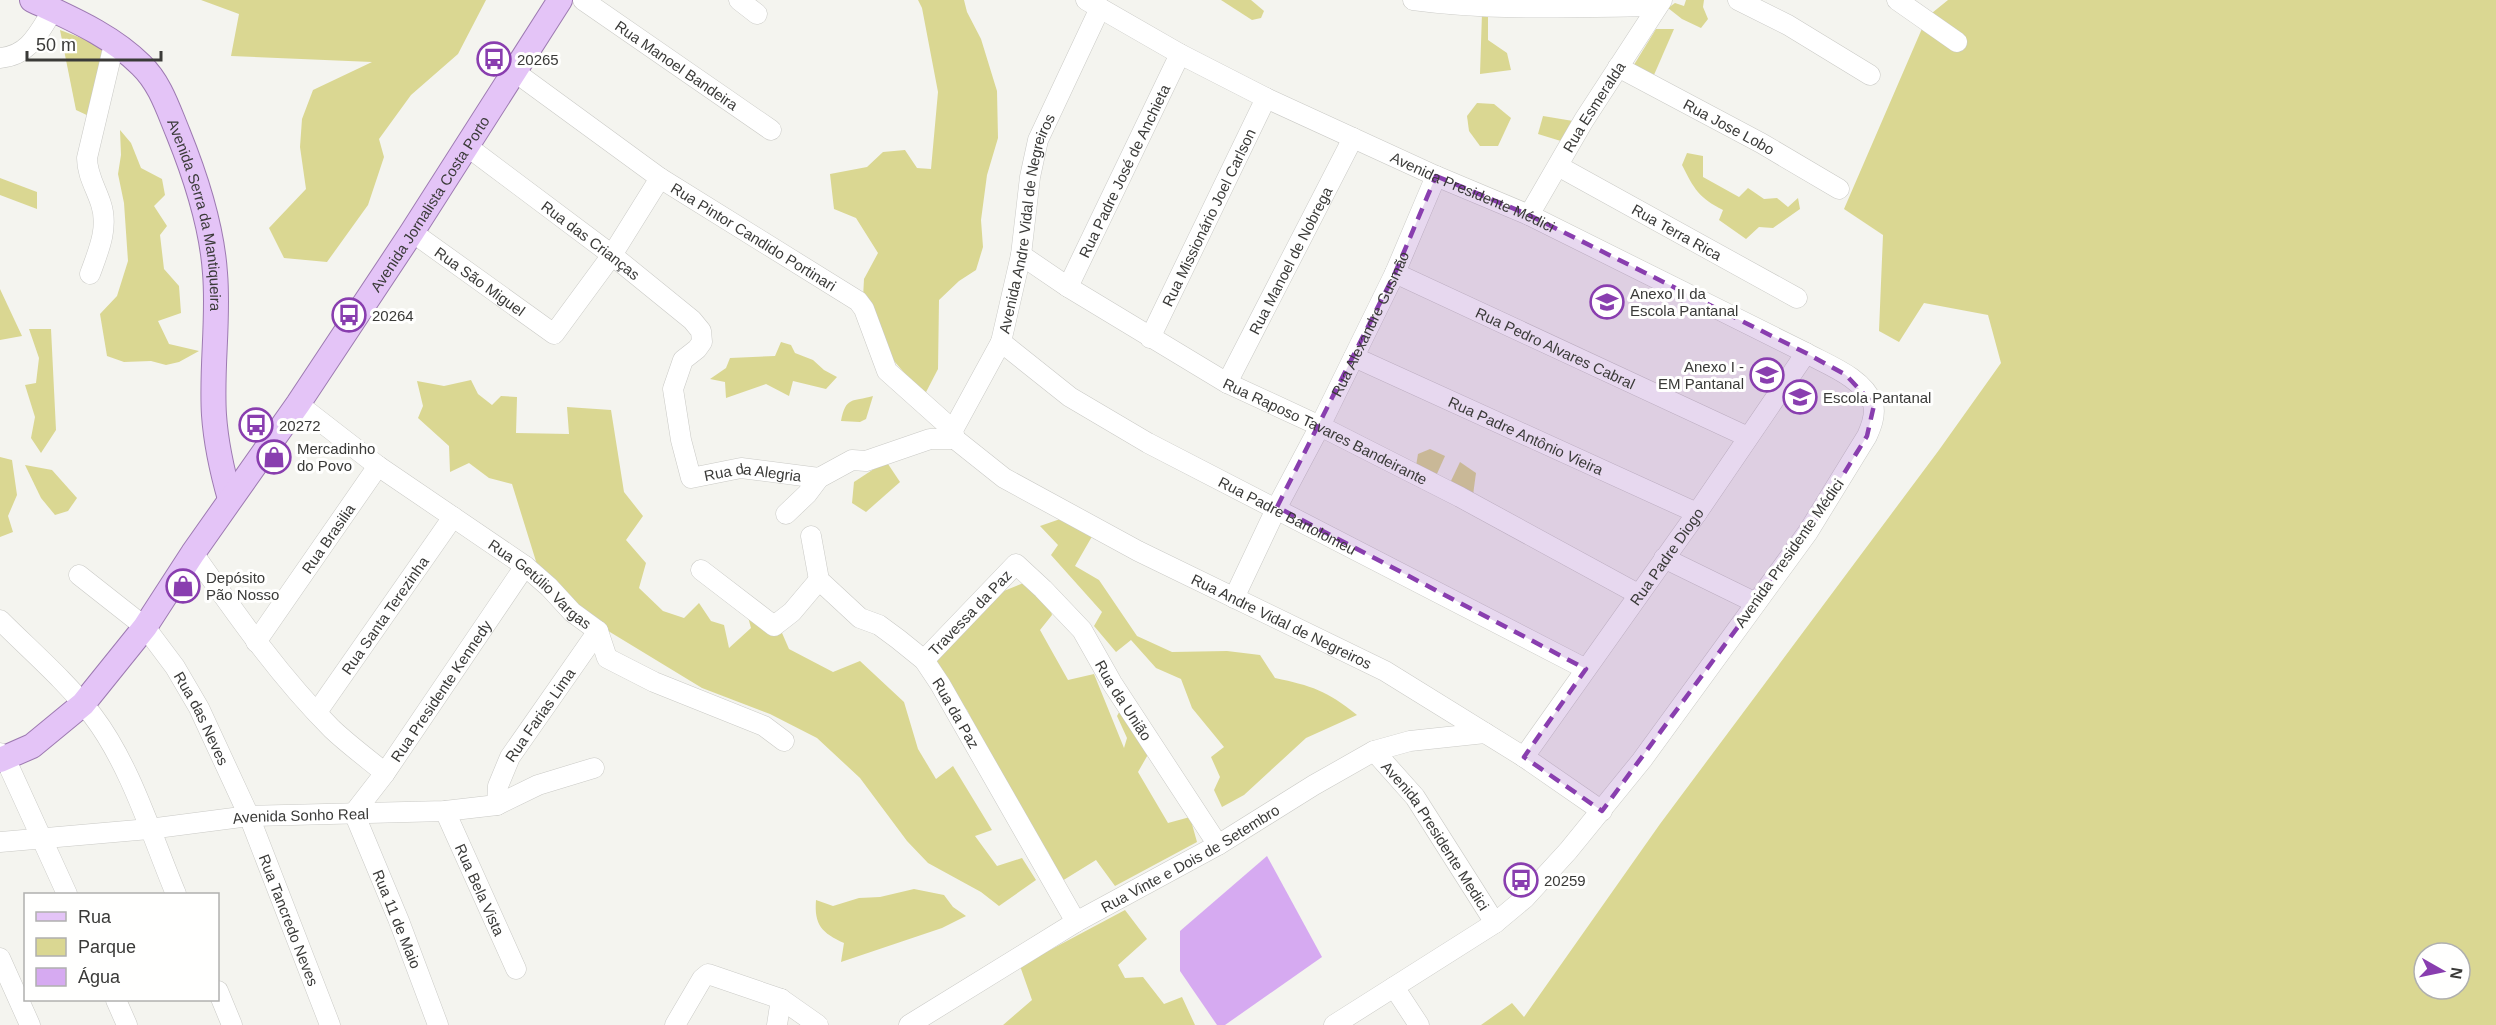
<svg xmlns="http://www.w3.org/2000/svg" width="2496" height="1025" font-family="Helvetica,sans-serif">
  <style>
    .green { fill: #dad792; fill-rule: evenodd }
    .water { fill: #d6aaf1 }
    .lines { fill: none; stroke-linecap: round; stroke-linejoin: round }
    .minor-casing { stroke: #cacac6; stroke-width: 21 }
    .major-casing { stroke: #9d7ab1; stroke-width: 26 }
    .minor { stroke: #fff; stroke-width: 20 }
    .major { stroke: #e4c4f7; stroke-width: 24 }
    .marked { fill: #893eaf; fill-opacity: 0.2; stroke: #893eaf; stroke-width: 4.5; stroke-dasharray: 12 8; stroke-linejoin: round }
    .labels { text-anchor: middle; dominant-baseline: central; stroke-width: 6; stroke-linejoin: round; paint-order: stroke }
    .poi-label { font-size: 15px; fill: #3a3a38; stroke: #fffffe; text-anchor: start }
    .street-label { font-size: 15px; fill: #3a3a38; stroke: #fffffe }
  </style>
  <rect width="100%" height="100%" fill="#f4f4ef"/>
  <g class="green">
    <path d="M 201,0 L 486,0 L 458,54 L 411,95 L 379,139 L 384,157 L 368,205 L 327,262 L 284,258 L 269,228 L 306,189 L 300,147 L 302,119 L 313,90 L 372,62 L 231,56 L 239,14 Z"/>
    <path d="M 918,0 L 964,0 L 967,12 L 981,39 L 997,91 L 998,138 L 987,175 L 981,220 L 983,247 L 976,270 L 959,281 L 939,300 L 938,369 L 924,396 L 883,348 L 863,298 L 864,279 L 878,253 L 856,218 L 834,209 L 830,174 L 867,167 L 883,152 L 905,150 L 917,168 L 931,169 L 938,92 L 922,8 Z"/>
    <path d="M 1221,0 L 1251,0 L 1264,11 L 1261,18 L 1252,20 Z"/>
    <path d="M 1686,0 L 1704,0 L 1703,7 L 1708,19 L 1701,28 L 1682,19 L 1668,8 L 1675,3 L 1684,6 Z"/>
    <path d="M 1948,0 L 2496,0 L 2496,1025 L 1481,1025 L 1512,1003 L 1524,1017 L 1660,824 L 1939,450 L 2001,363 L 1988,315 L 1924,303 L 1899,342 L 1879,331 L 1883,235 L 1844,209 L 1927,17 ZM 2424,953 L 2460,953 L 2460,989 L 2424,989 Z"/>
    <path d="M 1488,12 L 1488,40 L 1507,53 L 1511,70 L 1480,74 L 1482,13 Z"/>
    <path d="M 1656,29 L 1674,29 L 1650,84 L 1632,68 Z"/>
    <path d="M 60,30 L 108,48 L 91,117 L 76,110 Z"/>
    <path d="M 1477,103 L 1494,104 L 1511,118 L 1498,146 L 1480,146 L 1469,131 L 1467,116 Z"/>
    <path d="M 1543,116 L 1573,121 L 1564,142 L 1538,134 Z"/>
    <path d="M 120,130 L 131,143 L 141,168 L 162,179 L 165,195 L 154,206 L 167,226 L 160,235 L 164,269 L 179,286 L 181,313 L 158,321 L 169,344 L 199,351 L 179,362 L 166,365 L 151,361 L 124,362 L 107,356 L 100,314 L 117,296 L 128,261 L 124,203 L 118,174 L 121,155 Z"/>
    <path d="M 1687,153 L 1703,156 L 1703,177 L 1739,197 L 1748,188 L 1764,199 L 1777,198 L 1788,207 L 1798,198 L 1800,209 L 1773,228 L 1759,227 L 1746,239 L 1719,220 L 1723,210 C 1699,198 1694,189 1682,165 Z"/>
    <path d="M 0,178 L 37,192 L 37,209 L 0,195 Z"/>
    <path d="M 0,289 L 22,336 L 0,340 Z"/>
    <path d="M 29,329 L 51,329 L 56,430 L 41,453 L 31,438 L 35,417 L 25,385 L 36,383 L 39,358 Z"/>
    <path d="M 781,342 L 791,345 L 795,353 L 813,360 L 824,370 L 837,377 L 826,389 L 793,381 L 789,396 L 766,384 L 726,398 L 725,382 L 710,379 L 726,368 L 730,358 L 775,356 Z"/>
    <path d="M 471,380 L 478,394 L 492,405 L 501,396 L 517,397 L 516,433 L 569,434 L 567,407 L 611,410 L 624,492 L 643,516 L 626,540 L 646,563 L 639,588 L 663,611 L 684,618 L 699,603 L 711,621 L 724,625 L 729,648 L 751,628 L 748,617 L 782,633 L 789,649 L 833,672 L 860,661 L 904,702 L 918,749 L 936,779 L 953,766 L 992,830 L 975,836 L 997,866 L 1022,858 L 1036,880 L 999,906 L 981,892 L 928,863 L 907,841 L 860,778 L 817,738 L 770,714 L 702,688 L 577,612 L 539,571 L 512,484 L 489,478 L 469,463 L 450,472 L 449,446 L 418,418 L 423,406 L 417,381 L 444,386 Z"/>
    <path d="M 873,396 L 866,419 L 860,422 L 841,421 C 846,396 852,402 873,396 Z"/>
    <path d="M 1430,449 L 1445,456 L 1436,476 L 1416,466 L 1418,454 Z"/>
    <path d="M 0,457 L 12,460 L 17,495 L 8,516 L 13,532 L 0,537 Z"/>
    <path d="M 886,461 L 900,482 L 866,512 L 852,503 L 854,482 Z"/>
    <path d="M 1460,462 L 1476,473 L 1473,495 L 1450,483 Z"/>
    <path d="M 25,465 L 52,470 L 77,498 L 68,511 L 55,515 L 41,498 Z"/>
    <path d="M 1066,517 L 1094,533 L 1075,566 L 1099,580 L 1137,636 L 1172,652 L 1227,651 L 1260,655 L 1275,678 C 1312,686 1326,690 1357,715 L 1306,738 L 1244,795 L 1222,807 L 1214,790 L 1220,777 L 1211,757 L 1224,747 L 1192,708 L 1181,679 L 1156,668 L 1131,640 L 1116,652 L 1094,626 L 1102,612 L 1051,555 L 1058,545 L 1040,526 Z"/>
    <path d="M 1026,582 L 1049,603 L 1052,615 L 1040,630 L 1068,680 L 1094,674 L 1124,748 L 1127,738 L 1117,716 L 1122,707 L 1150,751 L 1138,772 L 1168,823 L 1190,817 L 1197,842 L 1115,886 L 1096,860 L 1062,881 L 1048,852 L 1014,804 L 967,710 L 928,661 L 989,597 Z"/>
    <path d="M 914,889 L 944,895 L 953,907 L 966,916 L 942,928 L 841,962 L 844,943 C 822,933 814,925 816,900 L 833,906 L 859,898 L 880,897 Z"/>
    <path d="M 1125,910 L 1147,939 L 1118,965 L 1125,978 L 1143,977 L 1164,1004 L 1182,997 L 1195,1025 L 1003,1025 L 1032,1000 L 1020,966 Z"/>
  </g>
  <path class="water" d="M 1267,856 L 1322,957 L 1225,1025 L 1217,1025 L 1180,971 L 1180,931 Z"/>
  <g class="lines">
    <defs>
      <g id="minor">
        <path id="s1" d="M 583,0 L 771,130"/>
        <path d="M 739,0 L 757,14"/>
        <path id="s2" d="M 1086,0 L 1180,54 L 1266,98 L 1436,176 L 1529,215 L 1806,353 C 1828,365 1864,378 1873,404 C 1876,415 1871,427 1867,436 L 1808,532 L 1642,760 L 1568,851 L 1525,898 L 1495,923 L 1334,1025"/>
        <path d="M 1413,0 C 1494,11 1575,7 1656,6"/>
        <path d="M 1738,0 L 1788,25 L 1870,75"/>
        <path d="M 1897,0 L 1957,42"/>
        <path d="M 0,58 C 29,56 39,32 53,10"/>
        <path id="s3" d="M 1618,67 L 1761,143 L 1839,189"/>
        <path id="s4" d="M 515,72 L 660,178 L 858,301 L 864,309 L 887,371 L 953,430"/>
        <path id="s5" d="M 468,147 L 612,255 L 692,320 L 701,331 L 702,342 L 697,349 L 683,360 L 673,389 L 681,440 L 691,478 L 741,468 L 819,478"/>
        <path id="s6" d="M 1558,166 L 1797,298"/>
        <path id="s7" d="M 1529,215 L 1584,120 L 1662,0"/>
        <path id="s8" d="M 412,232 L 554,334 L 612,255 L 660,178"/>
        <path id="s9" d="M 1021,255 L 1068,287 L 1227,383 L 1320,426 L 1460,497 L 1638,594"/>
        <path id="s10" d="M 1395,273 L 1748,437"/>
        <path d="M 90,274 C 98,252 109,228 101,204 C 96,188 87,175 87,158 L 114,44"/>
        <path id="s11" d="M 1068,287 L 1180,54"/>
        <path id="s12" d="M 1150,338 L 1266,98"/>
        <path id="s13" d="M 1001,342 L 1070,397 L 1148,443 L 1586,669"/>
        <path id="s14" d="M 1354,357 L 1697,513"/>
        <path id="s15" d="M 1227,383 L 1353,138"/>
        <path id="s16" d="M 298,404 L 378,466 L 525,566 L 549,587 L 572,612 L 598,631 L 607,658 L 654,682 L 764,726 L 784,741"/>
        <path id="s17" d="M 955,439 L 1004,478 L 1138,551 L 1385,671 L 1524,757 L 1602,811"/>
        <path id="s18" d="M 955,439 L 953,430 L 1001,342 L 1021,255 L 1030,177 L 1038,140 L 1100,8"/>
        <path d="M 786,514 L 807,494 L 819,478 L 852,460 L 866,461 L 930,439 L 955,439"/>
        <path id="s19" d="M 811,536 L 819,580 L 860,618 L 879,625 L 898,639 L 924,660 L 940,684 L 1076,922"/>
        <path d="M 193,553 C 236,614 279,676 332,729 C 349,745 368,759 385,773"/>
        <path d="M 1664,558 L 1756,603"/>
        <path d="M 701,570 L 774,626 L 792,612 L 819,580"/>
        <path id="s20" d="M 79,575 L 145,627 L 175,667 L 199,708 L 249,816 L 330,1025"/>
        <path id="s21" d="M 1234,598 L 1277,507 L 1320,426 L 1395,273 L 1436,176"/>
        <path d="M 0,620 C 31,651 66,681 93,716 C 131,766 152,837 176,894"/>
        <path id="s22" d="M 256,642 L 378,466"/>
        <path id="s23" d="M 924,660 L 1016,564 L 1043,589 L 1082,630 L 1112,683 L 1218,845"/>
        <path id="s24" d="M 317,712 L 453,517"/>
        <path id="s25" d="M 1374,751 L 1415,797 L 1495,923"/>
        <path d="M 0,753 L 5,758 L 67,894"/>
        <path id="s26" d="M 1524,757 L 1697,513 L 1806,353"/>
        <path id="s27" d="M 497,805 L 498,786 L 510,757 L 598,631"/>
        <path id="s28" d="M 445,811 L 516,969"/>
        <path id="s29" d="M 0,842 L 149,829 L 249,816 L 445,811 L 497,805 L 538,785 L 594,768"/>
        <path d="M 0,958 L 30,1025"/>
        <path d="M 1394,987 L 1419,1025"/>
        <path d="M 218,991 L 232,1025"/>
        <path d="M 116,1000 L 127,1025"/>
        <path id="s30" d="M 438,1025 L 399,921 L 354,813 L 385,773 L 525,566"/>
        <path d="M 675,1025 L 702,979 L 708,974 L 781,999 L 818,1025"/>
        <path d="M 777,1025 L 781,999"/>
        <path id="s31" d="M 909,1025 L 1076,922 L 1218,845 L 1314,785 L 1374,751 L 1410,741 L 1485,733"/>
      </g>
      <g id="major">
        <path id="s32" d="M 32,0 C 70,18 111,35 141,65 C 160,83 168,109 178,133 C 195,175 212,228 215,273 C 219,320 211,368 214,415 C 216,444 222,471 230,499"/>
        <path id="s33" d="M 0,760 L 32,746 L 83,704 L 145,627 L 193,553 L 298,404 L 412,232 L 560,0"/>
      </g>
    </defs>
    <use href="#minor" class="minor-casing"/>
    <use href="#major" class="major-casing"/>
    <use href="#minor" class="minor"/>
    <use href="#major" class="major"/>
  </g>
  <path class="marked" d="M 1436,176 L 1529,215 L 1806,353 L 1846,375 L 1874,405 L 1867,436 L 1808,532 L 1602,811 L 1524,757 L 1586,669 L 1277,507 L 1395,273 Z"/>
  <defs>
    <symbol id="bus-ring" viewBox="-11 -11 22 22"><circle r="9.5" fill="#fffffe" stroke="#893eaf" stroke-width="1.5"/><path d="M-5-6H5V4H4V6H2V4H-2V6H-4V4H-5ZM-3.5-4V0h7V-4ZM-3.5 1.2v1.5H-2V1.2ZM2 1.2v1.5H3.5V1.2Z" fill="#893eaf"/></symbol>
    <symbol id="school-ring" viewBox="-11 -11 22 22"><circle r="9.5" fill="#fffffe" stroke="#893eaf" stroke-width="1.5"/><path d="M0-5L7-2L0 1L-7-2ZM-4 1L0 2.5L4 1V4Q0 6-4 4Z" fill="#893eaf"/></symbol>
    <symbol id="shop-ring" viewBox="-11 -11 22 22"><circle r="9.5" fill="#fffffe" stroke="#893eaf" stroke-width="1.5"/><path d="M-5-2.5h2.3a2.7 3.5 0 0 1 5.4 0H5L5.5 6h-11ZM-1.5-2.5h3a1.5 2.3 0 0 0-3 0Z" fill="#893eaf"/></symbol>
  </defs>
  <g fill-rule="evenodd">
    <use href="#bus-ring" x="475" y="40" width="38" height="38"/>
    <use href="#school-ring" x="1588" y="283" width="38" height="38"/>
    <use href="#bus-ring" x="330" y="296" width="38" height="38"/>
    <use href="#school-ring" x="1748" y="356" width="38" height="38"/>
    <use href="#school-ring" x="1781" y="378" width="38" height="38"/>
    <use href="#bus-ring" x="237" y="406" width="38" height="38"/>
    <use href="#shop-ring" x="255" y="438" width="38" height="38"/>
    <use href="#shop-ring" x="164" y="567" width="38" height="38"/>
    <use href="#bus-ring" x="1502" y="861" width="38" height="38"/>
  </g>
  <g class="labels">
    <g class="poi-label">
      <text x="517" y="59">20265</text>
      <text x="1630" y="293">Anexo II da<tspan x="1630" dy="17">Escola Pantanal</tspan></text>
      <text x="372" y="315">20264</text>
      <text x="1744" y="366" text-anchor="end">Anexo I -<tspan x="1744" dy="17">EM Pantanal</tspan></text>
      <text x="1823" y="397">Escola Pantanal</text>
      <text x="279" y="425">20272</text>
      <text x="297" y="448">Mercadinho<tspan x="297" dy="17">do Povo</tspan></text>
      <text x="206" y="577">Depósito<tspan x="206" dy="17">Pão Nosso</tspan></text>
      <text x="1544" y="880">20259</text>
    </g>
    <g class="street-label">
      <text stroke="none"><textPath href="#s1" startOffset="114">Rua Manoel Bandeira</textPath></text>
      <text stroke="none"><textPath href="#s7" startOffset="126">Rua Esmeralda</textPath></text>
      <text stroke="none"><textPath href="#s3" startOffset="126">Rua Jose Lobo</textPath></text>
      <text stroke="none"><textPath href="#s11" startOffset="129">Rua Padre José de Anchieta</textPath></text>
      <text stroke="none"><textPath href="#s2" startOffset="432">Avenida Presidente Médici</textPath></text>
      <text stroke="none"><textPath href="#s33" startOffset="710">Avenida Jornalista Costa Porto</textPath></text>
      <text stroke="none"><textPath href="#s32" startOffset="290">Avenida Serra da Mantiqueira</textPath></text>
      <text stroke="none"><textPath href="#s12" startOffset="134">Rua Missionário Joel Carlson</textPath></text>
      <text stroke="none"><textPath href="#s18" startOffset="231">Avenida Andre Vidal de Negreiros</textPath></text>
      <text stroke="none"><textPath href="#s6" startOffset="136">Rua Terra Rica</textPath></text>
      <text stroke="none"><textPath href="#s4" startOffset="290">Rua Pintor Candido Portinari</textPath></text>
      <text stroke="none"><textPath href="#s5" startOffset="154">Rua das Crianças</textPath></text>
      <text stroke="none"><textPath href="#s15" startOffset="138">Rua Manoel de Nobrega</textPath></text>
      <text stroke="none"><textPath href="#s8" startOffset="84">Rua São Miguel</textPath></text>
      <text stroke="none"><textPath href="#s21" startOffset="306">Rua Alexandre Gusmão</textPath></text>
      <text stroke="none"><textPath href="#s10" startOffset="177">Rua Pedro Alvares Cabral</textPath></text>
      <text stroke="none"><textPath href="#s9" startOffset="352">Rua Raposo Tavares Bandeirante</textPath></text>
      <text stroke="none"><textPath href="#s14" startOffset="189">Rua Padre Antônio Vieira</textPath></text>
      <text stroke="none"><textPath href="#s5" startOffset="519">Rua da Alegria</textPath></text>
      <text stroke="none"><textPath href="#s13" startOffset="336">Rua Padre Bartolomeu</textPath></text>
      <text stroke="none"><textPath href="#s22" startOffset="126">Rua Brasilia</textPath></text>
      <text transform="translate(1789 553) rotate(-55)">Avenida Presidente Médici</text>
      <text stroke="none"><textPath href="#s26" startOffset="246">Rua Padre Diogo</textPath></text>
      <text stroke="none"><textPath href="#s16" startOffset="302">Rua Getúlio Vargas</textPath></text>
      <text stroke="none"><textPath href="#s23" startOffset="66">Travessa da Paz</textPath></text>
      <text stroke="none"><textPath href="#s24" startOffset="118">Rua Santa Terezinha</textPath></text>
      <text stroke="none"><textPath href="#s17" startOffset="375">Rua Andre Vidal de Negreiros</textPath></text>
      <text stroke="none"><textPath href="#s30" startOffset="378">Rua Presidente Kennedy</textPath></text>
      <text stroke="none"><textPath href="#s23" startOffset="308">Rua da União</textPath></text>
      <text stroke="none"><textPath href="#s19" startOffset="240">Rua da Paz</textPath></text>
      <text stroke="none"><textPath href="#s27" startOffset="102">Rua Farias Lima</textPath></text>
      <text stroke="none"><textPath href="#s20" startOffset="192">Rua das Neves</textPath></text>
      <text stroke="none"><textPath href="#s29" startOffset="302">Avenida Sonho Real</textPath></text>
      <text stroke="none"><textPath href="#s25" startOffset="105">Avenida Presidente Medici</textPath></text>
      <text stroke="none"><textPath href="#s31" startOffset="327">Rua Vinte e Dois de Setembro</textPath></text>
      <text stroke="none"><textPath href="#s28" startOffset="86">Rua Bela Vista</textPath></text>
      <text transform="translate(397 919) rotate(68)">Rua 11 de Maio</text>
      <text stroke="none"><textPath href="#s20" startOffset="412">Rua Tancredo Neves</textPath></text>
    </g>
  </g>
  <rect x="24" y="893" width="195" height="108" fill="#fffffe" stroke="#b0b0af" stroke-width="1.5"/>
  <rect x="36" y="912" width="30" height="9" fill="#e4c4f7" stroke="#b0b0af" stroke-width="1.5"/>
  <text x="78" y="923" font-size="18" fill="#3a3a38">Rua</text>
  <rect x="36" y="938" width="30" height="18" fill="#dad792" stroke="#b0b0af" stroke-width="1.5"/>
  <text x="78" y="953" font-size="18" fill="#3a3a38">Parque</text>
  <rect x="36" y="968" width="30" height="18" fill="#d6aaf1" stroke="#b0b0af" stroke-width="1.5"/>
  <text x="78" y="983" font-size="18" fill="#3a3a38">Água</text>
  <g transform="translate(2442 971) rotate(99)"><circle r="28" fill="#fffffe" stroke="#b0b0af" stroke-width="1.5"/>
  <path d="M0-4.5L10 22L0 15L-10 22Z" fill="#893eaf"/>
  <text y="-9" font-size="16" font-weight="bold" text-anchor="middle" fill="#3a3a38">N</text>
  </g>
  <path d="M27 51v9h134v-9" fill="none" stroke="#3a3a38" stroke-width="3"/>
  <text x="36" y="51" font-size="18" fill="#3a3a38" stroke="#fffffe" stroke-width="4.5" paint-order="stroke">50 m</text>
</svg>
